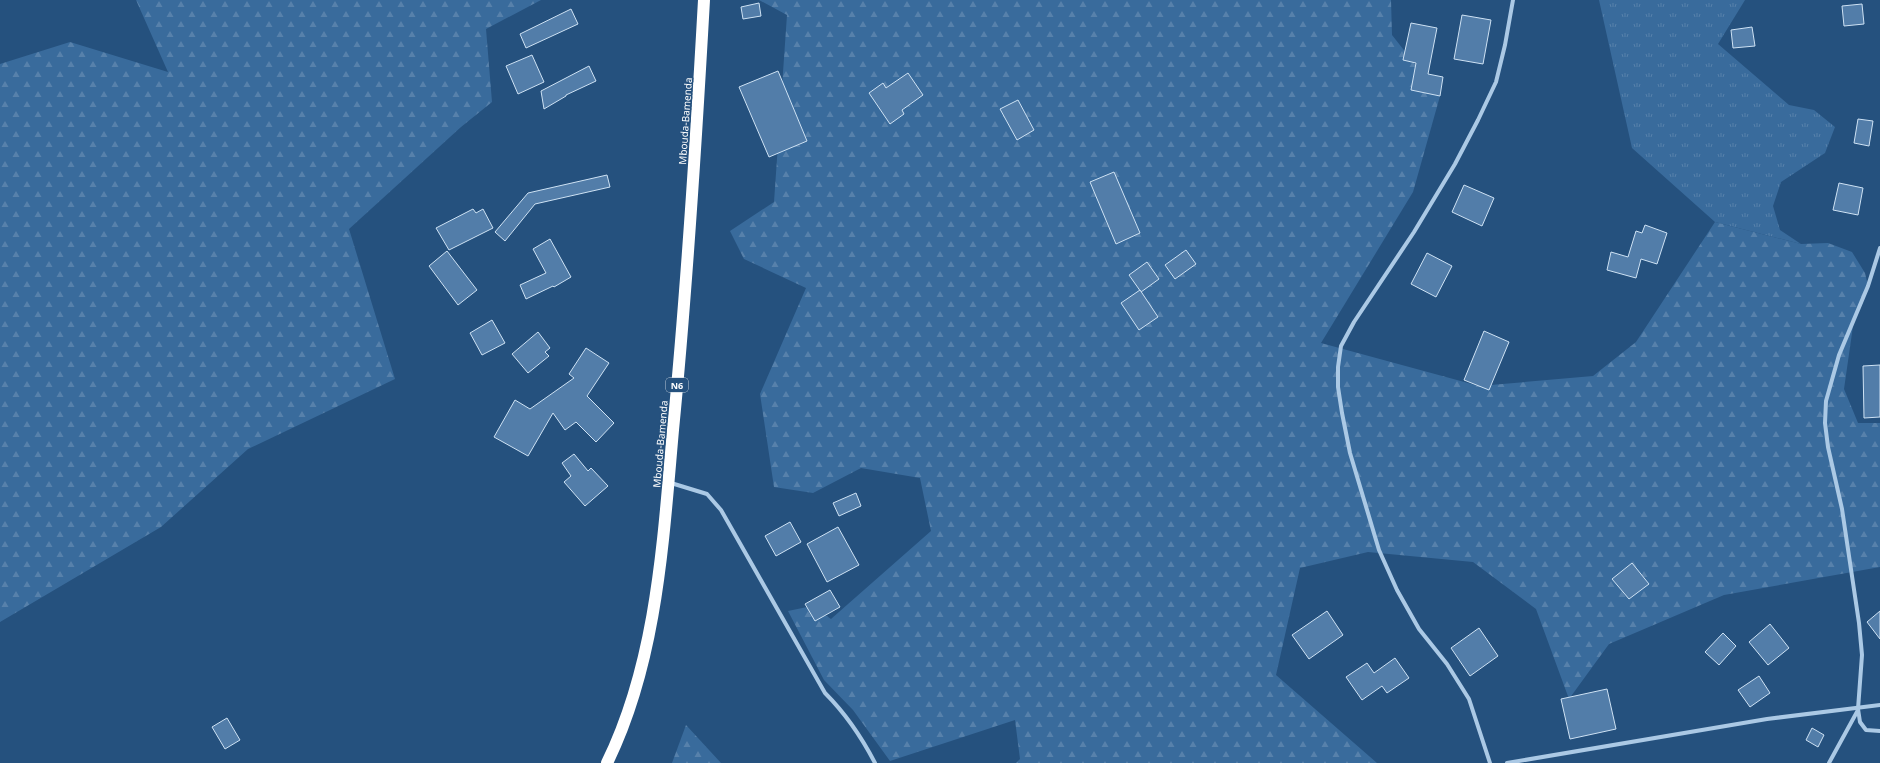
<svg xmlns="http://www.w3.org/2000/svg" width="1880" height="763" font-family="'Noto Sans',sans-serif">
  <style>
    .grass { fill: url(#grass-tufts) }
    .forest { fill: url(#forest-firs) }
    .building { fill: #527da9; stroke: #cee2f4 }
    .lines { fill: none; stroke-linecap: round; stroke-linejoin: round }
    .street { stroke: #abc9e5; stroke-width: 4 }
    .highway { stroke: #fff; stroke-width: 12 }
    .labels { text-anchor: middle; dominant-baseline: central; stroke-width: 3; stroke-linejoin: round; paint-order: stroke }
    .shield { fill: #25517e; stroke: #becbd8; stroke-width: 1 }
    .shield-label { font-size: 9px; font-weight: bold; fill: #fff }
    .street-label { font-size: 10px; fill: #fff; stroke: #25517e }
  </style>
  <defs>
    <pattern id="grass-tufts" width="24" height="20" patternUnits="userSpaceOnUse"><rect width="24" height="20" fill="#396b9c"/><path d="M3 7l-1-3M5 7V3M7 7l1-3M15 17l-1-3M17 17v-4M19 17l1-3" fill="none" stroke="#5781ab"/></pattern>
    <pattern id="forest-firs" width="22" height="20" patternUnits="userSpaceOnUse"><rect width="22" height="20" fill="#396b9c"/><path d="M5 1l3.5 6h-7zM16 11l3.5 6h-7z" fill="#5781ab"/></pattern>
  </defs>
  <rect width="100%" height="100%" fill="#25517e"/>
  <path class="grass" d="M 1599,0 L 1745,0 L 1718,44 L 1789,105 L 1814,110 L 1835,127 L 1825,153 L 1781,182 L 1773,206 L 1780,230 L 1801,244 L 1715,222 L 1632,148 Z"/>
  <g class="forest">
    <path d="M 136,0 L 541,0 L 486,29 L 492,102 L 461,127 L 349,229 L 395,379 L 248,449 L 161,527 L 0,622 L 0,64 L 70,42 L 168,72 Z"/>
    <path d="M 759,0 L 1391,0 L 1392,35 L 1440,96 L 1413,192 L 1321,343 L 1479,386 L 1593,376 L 1636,342 L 1715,222 L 1801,244 L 1828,243 L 1852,252 L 1865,273 L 1868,286 L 1854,319 L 1844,389 L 1858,423 L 1880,423 L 1880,567 L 1724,595 L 1609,644 L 1569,699 L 1536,609 L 1473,562 L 1368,552 L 1300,568 L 1276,675 L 1377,763 L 1016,763 L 1020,759 L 1015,720 L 890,761 L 853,710 L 824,680 L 788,611 L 812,606 L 831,619 L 931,531 L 920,478 L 861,468 L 813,493 L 774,487 L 760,394 L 806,288 L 744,259 L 730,231 L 774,202 L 787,15 Z"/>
    <path d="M 686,725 L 721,763 L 672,763 Z"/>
  </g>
  <g class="building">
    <path d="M 759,3 L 761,16 L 743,19 L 741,7 Z"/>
    <path d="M 1862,4 L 1864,24 L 1844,26 L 1842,6 Z"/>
    <path d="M 571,9 L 578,24 L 526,48 L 520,34 Z"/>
    <path d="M 1462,15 L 1491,20 L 1483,64 L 1454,59 Z"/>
    <path d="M 1411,23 L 1437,28 L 1428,74 L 1443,77 L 1440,96 L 1411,90 L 1416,63 L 1403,60 Z"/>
    <path d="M 1752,27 L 1755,46 L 1733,48 L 1731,30 Z"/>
    <path d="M 532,55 L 544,82 L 518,94 L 506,66 Z"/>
    <path d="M 589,66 L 596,81 L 566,95 L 566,96 L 544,109 L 541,91 Z"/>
    <path d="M 778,71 L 807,141 L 769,157 L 739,87 Z"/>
    <path d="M 908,73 L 923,95 L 902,110 L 904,114 L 890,124 L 869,93 L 883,83 L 886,88 Z"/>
    <path d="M 1018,100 L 1034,130 L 1017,140 L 1000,109 Z"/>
    <path d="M 1858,119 L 1873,121 L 1869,146 L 1854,143 Z"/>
    <path d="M 1114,172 L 1140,233 L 1116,244 L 1090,182 Z"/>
    <path d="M 607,175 L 610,187 L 535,204 L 505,241 L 495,232 L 528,193 Z"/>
    <path d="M 1839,183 L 1863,188 L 1858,215 L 1833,210 Z"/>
    <path d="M 1464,185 L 1494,198 L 1482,226 L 1452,212 Z"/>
    <path d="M 473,209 L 476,213 L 483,209 L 493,228 L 449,250 L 436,228 Z"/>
    <path d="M 1645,225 L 1667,233 L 1657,264 L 1641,259 L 1636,278 L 1607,270 L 1611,252 L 1628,257 L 1636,231 L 1642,233 Z"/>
    <path d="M 550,239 L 571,277 L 554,287 L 553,286 L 526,299 L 520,285 L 546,273 L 533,249 Z"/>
    <path d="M 1186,250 L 1196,264 L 1175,279 L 1165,265 Z"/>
    <path d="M 447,251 L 477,290 L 458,305 L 429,266 Z"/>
    <path d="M 1427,253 L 1452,266 L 1436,297 L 1411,284 Z"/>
    <path d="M 1147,262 L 1159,279 L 1141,292 L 1129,275 Z"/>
    <path d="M 1140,290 L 1158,317 L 1139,330 L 1121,303 Z"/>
    <path d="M 492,320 L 505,343 L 482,355 L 470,333 Z"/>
    <path d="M 1484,331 L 1509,342 L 1489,390 L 1464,380 Z"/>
    <path d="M 538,332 L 550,348 L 545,352 L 549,356 L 528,373 L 512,354 Z"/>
    <path d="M 586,348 L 609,363 L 587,396 L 614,423 L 596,442 L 576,422 L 565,430 L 553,413 L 528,456 L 494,437 L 515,400 L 530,409 L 574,378 L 569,374 Z"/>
    <path d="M 1880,365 L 1880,417 L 1864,418 L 1863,366 Z"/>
    <path d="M 574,454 L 588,471 L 591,468 L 608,486 L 585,506 L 564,482 L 571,476 L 562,463 Z"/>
    <path d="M 856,493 L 861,506 L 839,516 L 833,503 Z"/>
    <path d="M 790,522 L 801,542 L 776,556 L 765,536 Z"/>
    <path d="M 838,527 L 859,565 L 827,582 L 807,544 Z"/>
    <path d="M 1632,563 L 1649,584 L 1629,599 L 1612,579 Z"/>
    <path d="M 830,590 L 840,607 L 815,621 L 805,604 Z"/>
    <path d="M 1327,611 L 1343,635 L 1309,659 L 1292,635 Z"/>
    <path d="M 1880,611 L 1880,639 L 1867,622 Z"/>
    <path d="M 1770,624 L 1789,648 L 1768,665 L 1749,642 Z"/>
    <path d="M 1479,628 L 1498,656 L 1470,676 L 1451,648 Z"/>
    <path d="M 1723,633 L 1736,646 L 1719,665 L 1705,652 Z"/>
    <path d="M 1395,658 L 1409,678 L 1387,693 L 1382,686 L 1362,700 L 1346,677 L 1367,663 L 1374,673 Z"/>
    <path d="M 1759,676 L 1770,693 L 1750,707 L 1738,690 Z"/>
    <path d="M 1607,689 L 1616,729 L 1570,739 L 1561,699 Z"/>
    <path d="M 227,718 L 240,740 L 225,749 L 212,727 Z"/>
    <path d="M 1812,728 L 1824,735 L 1818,747 L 1806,740 Z"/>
  </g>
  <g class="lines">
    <g class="street">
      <path d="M 1880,248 L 1868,286 L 1839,355 L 1826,401 L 1825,423 L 1828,447 L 1842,509 L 1859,623 L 1862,655 L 1858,709 L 1860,722 L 1866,730 L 1880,731"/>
      <path d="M 671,483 L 707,494 L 721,510 L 825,693 C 846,714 861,736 875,763"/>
      <path d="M 1490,763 L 1469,699 L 1447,664 L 1419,629 L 1397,590 L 1379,550 L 1350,453 L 1342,413 L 1338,387 L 1338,367 L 1341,346 L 1354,322 L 1414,232 L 1455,164 L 1478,120 L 1496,82 L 1505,45 L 1513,0"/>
      <path d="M 1507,763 L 1767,719 L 1880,705"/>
      <path d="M 1829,763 L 1858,710"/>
    </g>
    <path class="highway" d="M 607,763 C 657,661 663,542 673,430 C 687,287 696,143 704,0"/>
  </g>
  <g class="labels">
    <rect class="shield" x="666" y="378" width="22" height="14" rx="3"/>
    <g class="shield-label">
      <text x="677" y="385">N6</text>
    </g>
    <g class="street-label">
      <text transform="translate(685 121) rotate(-86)">Mbouda-Bamenda</text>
      <text transform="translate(660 444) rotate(-85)">Mbouda-Bamenda</text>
    </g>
  </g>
</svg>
